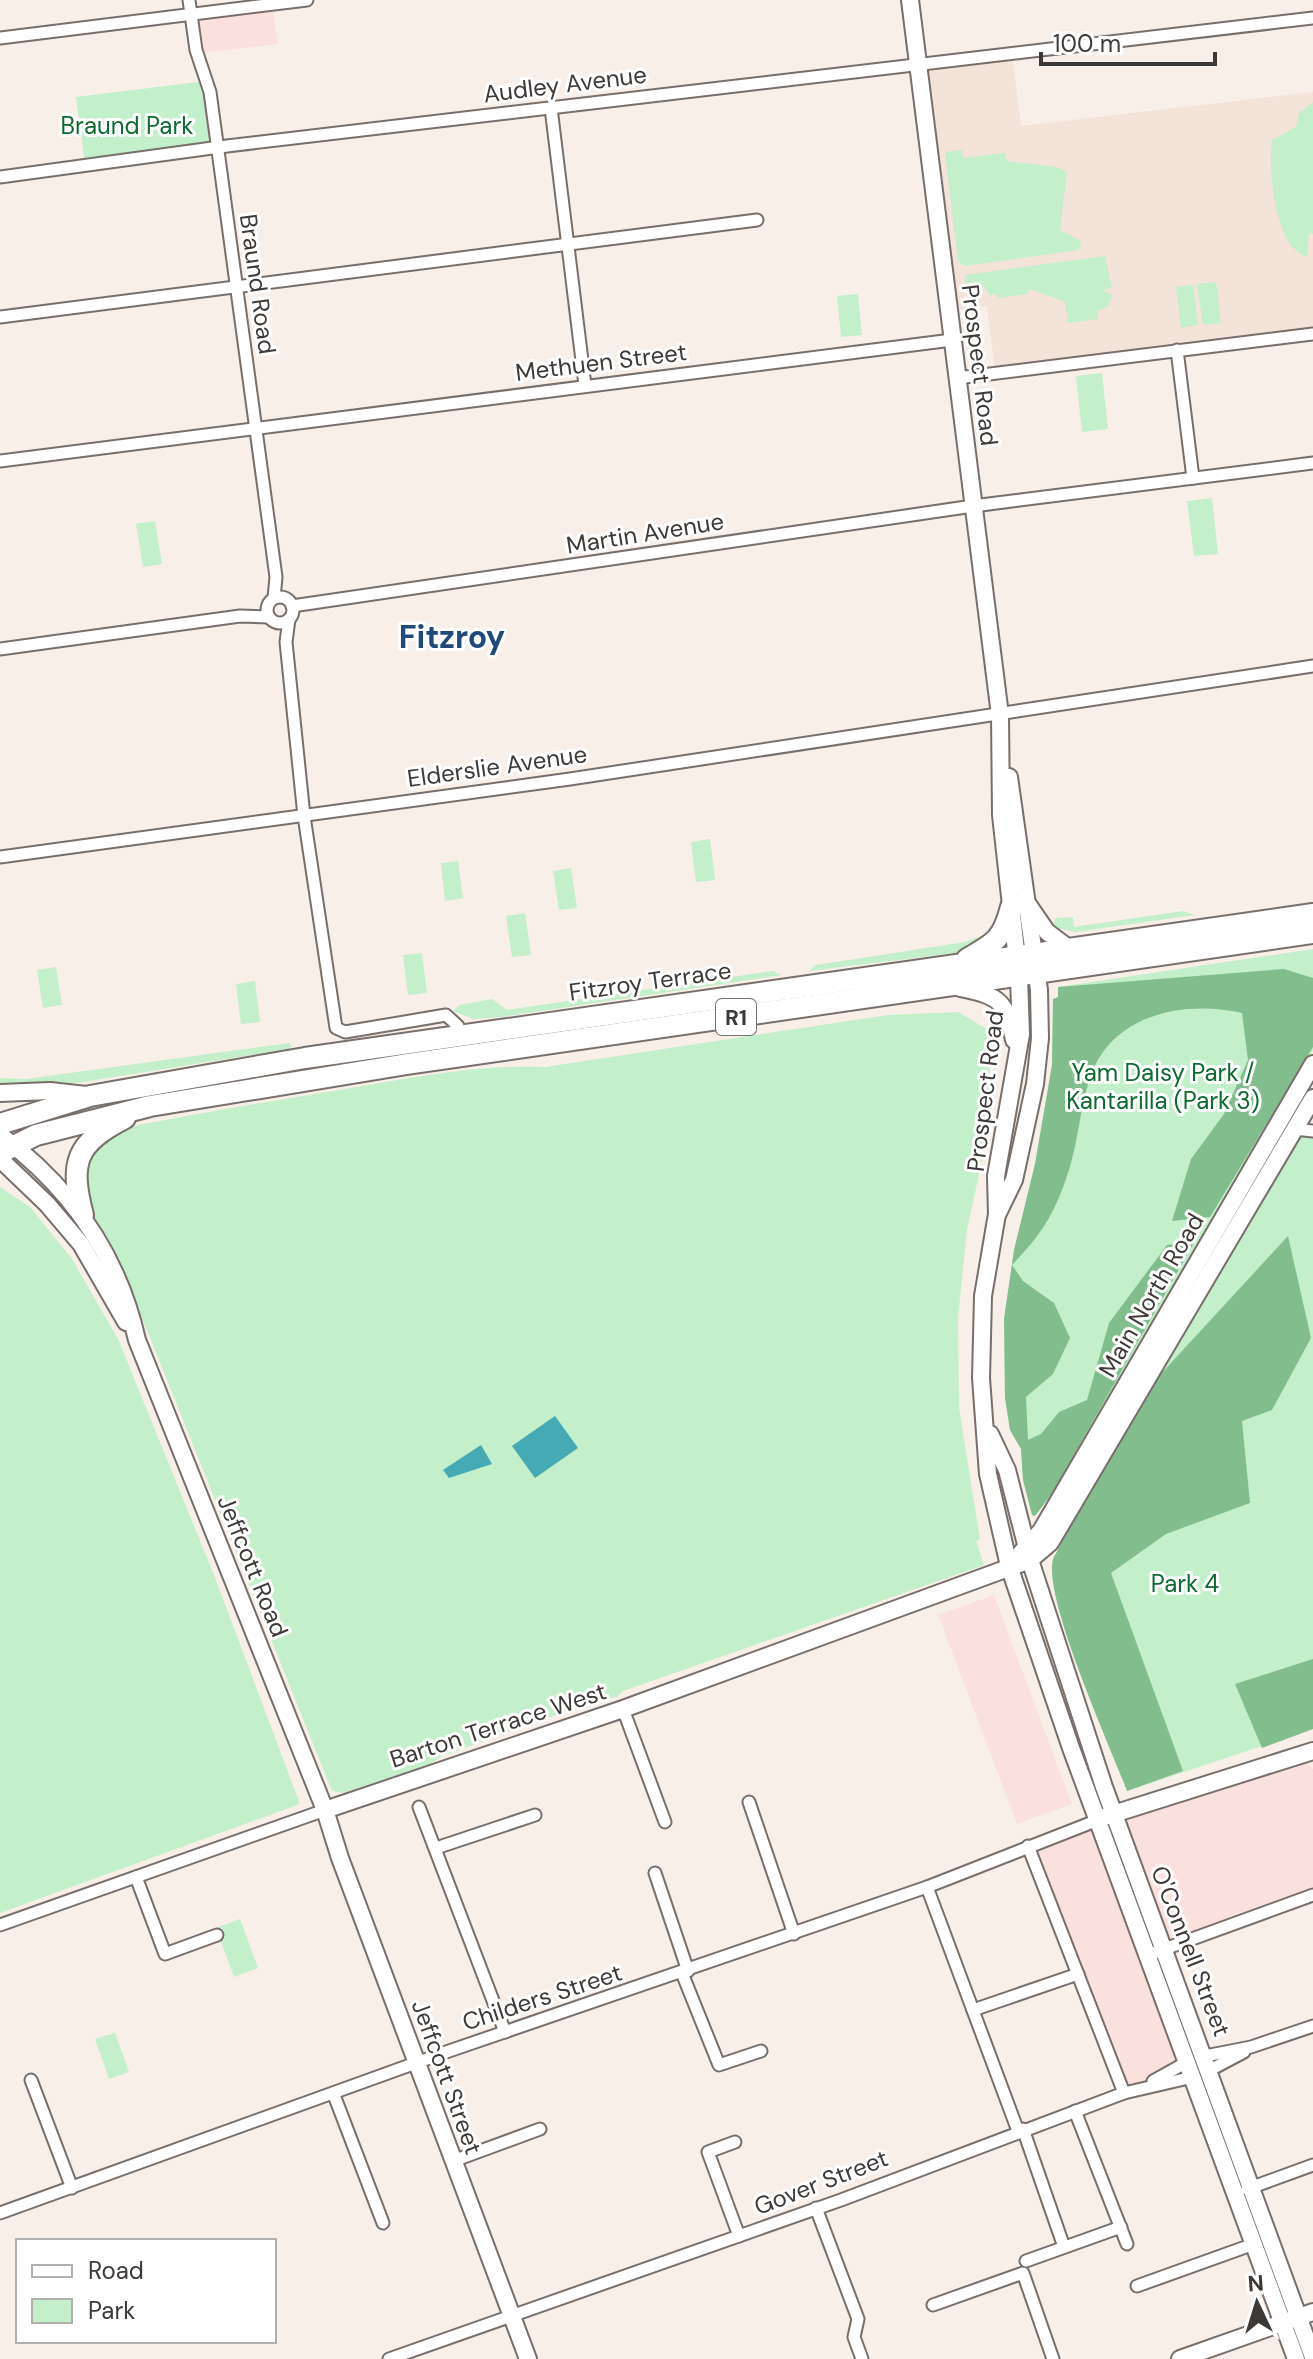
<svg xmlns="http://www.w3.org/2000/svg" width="1313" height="2359" font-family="'DM Sans',sans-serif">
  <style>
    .commercial { fill: #fbe1dd }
    .built { fill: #f3e3d8 }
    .green { fill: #c3efca }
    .forest { fill: #82be8d }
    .water { fill: #45aab3 }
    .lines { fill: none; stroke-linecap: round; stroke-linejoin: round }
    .street-casing { stroke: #786f6a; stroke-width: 15 }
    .secondary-casing { stroke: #786f6a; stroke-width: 20 }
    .highway-casing { stroke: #786f6a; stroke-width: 24 }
    .street { stroke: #fff; stroke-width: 11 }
    .secondary { stroke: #fff; stroke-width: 16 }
    .highway { stroke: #fff; stroke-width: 20 }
    .labels { text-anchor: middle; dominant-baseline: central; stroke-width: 6; stroke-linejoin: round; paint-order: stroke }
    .shield { fill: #fff; stroke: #777473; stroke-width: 2 }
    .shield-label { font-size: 22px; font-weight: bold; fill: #3d3937 }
    .street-label { font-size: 24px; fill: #3d3937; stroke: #fff }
    .park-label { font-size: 24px; fill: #0c6a2e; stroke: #fff }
    .district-label { font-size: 32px; font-weight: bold; fill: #20497d; stroke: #fff }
  </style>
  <rect width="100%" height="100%" fill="#f9efe9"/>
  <g class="commercial">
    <path d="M 272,4 L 278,44 L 197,53 L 191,14 Z"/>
    <path d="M 994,1595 L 1072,1804 L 1017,1824 L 938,1615 Z"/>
    <path d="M 1299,1756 L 1313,1769 L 1313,1895 L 1165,1949 L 1114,1813 Z"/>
    <path d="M 1098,1820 L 1193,2077 L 1124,2093 L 1028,1846 Z"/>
  </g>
  <path class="built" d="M 1012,55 L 1021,126 L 1313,92 L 1313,333 L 995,370 L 987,306 L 949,311 L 918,66 Z"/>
  <g class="green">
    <path d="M 207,81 L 217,148 L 85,165 L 76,97 Z"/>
    <path d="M 1313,102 L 1313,234 L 1309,234 L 1307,257 C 1274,247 1268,169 1272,140 L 1296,127 L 1299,113 Z"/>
    <path d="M 962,150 L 963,158 L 1005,153 L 1007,161 L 1056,167 L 1067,172 L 1060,230 L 1082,242 L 1078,250 L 965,266 L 958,261 L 945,152 Z"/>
    <path d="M 1105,256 L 1112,288 L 1102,290 L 1113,295 L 1108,306 L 1097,312 L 1098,319 L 1068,323 L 1065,302 L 1030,289 L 1027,294 L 999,298 L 995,293 L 991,296 L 982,285 L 966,287 L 965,275 Z"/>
    <path d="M 1216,282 L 1221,323 L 1203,325 L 1197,284 Z"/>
    <path d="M 1193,285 L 1198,325 L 1181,328 L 1176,287 Z"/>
    <path d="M 858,294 L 862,335 L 841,337 L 837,296 Z"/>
    <path d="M 1102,373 L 1108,429 L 1082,432 L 1076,376 Z"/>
    <path d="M 1212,498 L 1218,554 L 1194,556 L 1187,501 Z"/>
    <path d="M 155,521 L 162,564 L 143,567 L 136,524 Z"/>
    <path d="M 710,839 L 715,880 L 696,882 L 691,842 Z"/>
    <path d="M 458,861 L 463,898 L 445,901 L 441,863 Z"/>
    <path d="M 571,868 L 577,908 L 559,910 L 553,871 Z"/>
    <path d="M 1183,911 L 1195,915 L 1076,932 L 1053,927 L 1055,918 L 1073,917 L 1074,927 Z"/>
    <path d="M 525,913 L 531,955 L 512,957 L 506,916 Z"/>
    <path d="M 992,932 L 963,952 L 809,971 L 816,965 L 965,942 Z"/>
    <path d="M 1313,949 L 1313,1050 L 1208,1236 L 1053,1492 L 1035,1516 L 1032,1515 L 1023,1480 L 1021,1449 L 1010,1430 L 1005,1398 L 1004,1319 L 1014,1250 L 1035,1164 L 1052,1065 L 1053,999 L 1058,997 L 1058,987 Z"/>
    <path d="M 422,953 L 427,993 L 408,995 L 403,955 Z"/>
    <path d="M 56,967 L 62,1005 L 43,1008 L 37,970 Z"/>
    <path d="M 773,971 L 782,975 L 501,1017 L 474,1019 L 453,1011 L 459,1005 L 492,999 L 507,1010 Z"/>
    <path d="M 255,981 L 260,1022 L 241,1024 L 236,984 Z"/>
    <path d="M 958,1012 L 990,1031 L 989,1128 L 967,1230 L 958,1318 L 959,1408 L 980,1539 L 976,1541 L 984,1565 L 623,1691 L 617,1697 L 600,1699 L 442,1756 L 430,1764 L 343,1793 L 332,1791 L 124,1273 L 91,1211 L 80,1171 L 110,1131 C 188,1115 266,1102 345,1089 C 411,1078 478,1064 545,1067 L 888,1015 Z"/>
    <path d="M 289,1043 L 292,1046 L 289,1049 L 39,1089 L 0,1087 L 0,1078 L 26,1079 Z"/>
    <path d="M 1297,1132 L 1313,1135 L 1313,1729 L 1127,1791 C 1110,1745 1043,1599 1053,1559 Z"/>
    <path d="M 0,1187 L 30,1207 L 72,1259 L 118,1339 L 214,1575 L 300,1804 L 0,1913 Z"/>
    <path d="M 240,1919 L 258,1968 L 234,1977 L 216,1928 Z"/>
    <path d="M 115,2033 L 129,2072 L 109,2079 L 95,2039 Z"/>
  </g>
  <g class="forest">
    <path d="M 1284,969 L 1313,978 L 1313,1047 L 1210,1217 L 1172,1221 L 1191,1159 L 1224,1114 L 1248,1060 L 1242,1013 C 1184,1000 1111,1014 1090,1078 C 1079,1111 1078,1147 1066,1179 C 1053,1217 1039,1237 1012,1265 L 1023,1281 L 1054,1303 L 1070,1338 L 1053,1374 L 1026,1397 L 1028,1440 L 1041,1434 L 1059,1412 L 1087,1400 L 1109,1323 L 1167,1245 L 1195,1241 L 1053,1492 L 1035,1516 L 1032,1515 L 1023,1480 L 1021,1449 L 1010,1430 L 1005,1398 L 1004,1319 L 1014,1250 L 1035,1164 L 1052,1065 L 1053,999 L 1058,997 L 1058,987 Z"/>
    <path d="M 1288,1236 L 1311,1338 L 1272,1410 L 1242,1421 L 1250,1503 L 1166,1534 L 1111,1573 L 1183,1771 L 1127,1791 C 1110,1745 1043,1599 1053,1559 L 1135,1402 Z"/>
    <path d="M 1313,1659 L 1313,1729 L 1262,1748 L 1235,1684 Z"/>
  </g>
  <g class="water">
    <path d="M 555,1416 L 578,1448 L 535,1478 L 512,1446 Z"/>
    <path d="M 481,1445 L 492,1464 L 449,1478 L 443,1470 Z"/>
  </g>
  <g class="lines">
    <defs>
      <g id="street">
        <path d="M 189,0 L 196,50 L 210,92 L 276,577 L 274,598"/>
        <path d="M 0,38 L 307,0"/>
        <path d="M 551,108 L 585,385"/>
        <path d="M 0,177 L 227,146 L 1313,18"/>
        <path d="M 0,317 L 757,220"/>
        <path d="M 1177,350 L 1193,478"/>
        <path d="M 957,378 L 1313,334"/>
        <path d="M 0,461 L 952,340"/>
        <circle cx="280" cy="610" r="13"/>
        <path d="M 292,606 L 973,506 L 1313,463"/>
        <path d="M 289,619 L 286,642 L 304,816 L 336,1028 L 345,1032 L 446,1015 L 458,1026 L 459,1035"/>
        <path d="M 0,649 L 240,616 L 269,617"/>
        <path d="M 0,857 L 570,779 L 1313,666"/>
        <path d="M 1294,1129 L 1313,1131"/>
        <path d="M 623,1709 L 665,1822"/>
        <path d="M 749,1802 L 794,1934"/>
        <path d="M 419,1807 L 505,2032"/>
        <path d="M 1028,1846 L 1124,2093"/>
        <path d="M 436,1848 L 535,1815"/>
        <path d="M 655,1873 L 688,1971"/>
        <path d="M 136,1877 L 165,1954 L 217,1935"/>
        <path d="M 927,1887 L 1018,2131"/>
        <path d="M 0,1925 L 325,1810"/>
        <path d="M 1148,1955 L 1313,1895"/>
        <path d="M 682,1973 L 719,2065 L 761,2051"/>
        <path d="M 973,2010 L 1078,1974"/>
        <path d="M 1205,2056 L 1251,2047 L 1313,2026"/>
        <path d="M 1210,2070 L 1244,2052"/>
        <path d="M 31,2080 L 72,2188"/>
        <path d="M 1153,2081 L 1187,2062"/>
        <path d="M 334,2095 L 383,2223"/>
        <path d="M 1075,2111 L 1127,2244"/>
        <path d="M 1023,2129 L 1064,2247"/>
        <path d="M 735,2142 L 708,2152 L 739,2236"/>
        <path d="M 453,2161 L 540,2129"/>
        <path d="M 1247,2189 L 1313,2165"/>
        <path d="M 816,2208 L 858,2319 L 854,2337 L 862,2359"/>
        <path d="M 0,2213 L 449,2051 L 927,1887 L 1098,1820"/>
        <path d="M 1026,2261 L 1121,2227"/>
        <path d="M 1137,2286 L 1254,2244"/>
        <path d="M 933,2305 L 1023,2273 L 1053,2359"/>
        <path d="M 389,2359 L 841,2200 L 1124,2093 L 1193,2077"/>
      </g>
      <g id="secondary">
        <path d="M 910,0 L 1000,715 L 1001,815 L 1019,978 L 1021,1034 L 996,1176 L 997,1214 L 983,1296 L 981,1378 L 988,1474 L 1009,1566 L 1071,1748 L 1296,2359"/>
        <path d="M 1027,903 L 1047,932 L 1067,947"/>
        <path d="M 960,988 C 999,996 1006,1000 1014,1040"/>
        <path d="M 0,1093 L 50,1091 L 86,1095"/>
        <path d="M 0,1135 C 70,1187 118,1255 137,1340 L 325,1810 L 340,1858 L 528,2359"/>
        <path d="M 0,1159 L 47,1204 L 81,1244 L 126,1322"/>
        <path d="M 998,1213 L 1014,1180 L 1035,1084 L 1040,1038 L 1039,990 L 1009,777"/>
        <path d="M 990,1434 L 1007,1470 L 1030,1560 L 1104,1787 L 1313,2357"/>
        <path d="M 1021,1553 L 1041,1531 L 1313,1064"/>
        <path d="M 325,1810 L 623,1709 L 1030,1560 L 1050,1543 L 1313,1098"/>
        <path d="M 1107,1816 L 1313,1751"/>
        <path d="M 1180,2359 L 1313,2312"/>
      </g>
      <g id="highway">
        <path d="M 967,959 C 995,943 1003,939 1011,907"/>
        <path d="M 0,1124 L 90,1096 L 305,1058 L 1313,914"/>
        <path d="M 0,1153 L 36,1135 L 150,1106 L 407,1064 L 1313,933"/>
        <path d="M 83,1215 C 69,1162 76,1143 125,1118"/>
      </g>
    </defs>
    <use href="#street" class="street-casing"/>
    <use href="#secondary" class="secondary-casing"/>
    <use href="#highway" class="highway-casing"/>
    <use href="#street" class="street"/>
    <use href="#secondary" class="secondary"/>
    <use href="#highway" class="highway"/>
  </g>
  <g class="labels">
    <rect class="shield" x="716" y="999" width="40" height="36" rx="6"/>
    <g class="shield-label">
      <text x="736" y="1017">R1</text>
    </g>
    <g class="street-label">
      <text transform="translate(565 84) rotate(-7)">Audley Avenue</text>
      <text transform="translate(258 284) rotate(82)">Braund Road</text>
      <text transform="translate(601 362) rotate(-7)">Methuen Street</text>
      <text transform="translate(980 365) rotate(83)">Prospect Road</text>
      <text transform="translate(645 533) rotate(-9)">Martin Avenue</text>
      <text transform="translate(497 766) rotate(-8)">Elderslie Avenue</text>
      <text transform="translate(650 981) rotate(-8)">Fitzroy Terrace</text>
      <text transform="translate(985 1091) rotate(-83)">Prospect Road</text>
      <text transform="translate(1151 1295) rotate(-60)">Main North Road</text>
      <text transform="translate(253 1566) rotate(68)">Jeffcott Road</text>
      <text transform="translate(498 1725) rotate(-18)">Barton Terrace West</text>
      <text transform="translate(1191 1951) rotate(69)">O'Connell Street</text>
      <text transform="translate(542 1997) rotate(-18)">Childers Street</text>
      <text transform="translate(447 2077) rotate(70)">Jeffcott Street</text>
      <text transform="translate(821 2182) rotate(-21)">Gover Street</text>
    </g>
    <g class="park-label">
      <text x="127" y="125">Braund Park</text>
      <text x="1163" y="1072">Yam Daisy Park /<tspan x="1163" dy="28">Kantarilla (Park 3)</tspan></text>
      <text x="1185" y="1583">Park 4</text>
    </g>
    <g class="district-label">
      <text x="452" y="637">Fitzroy</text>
    </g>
  </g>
  <rect x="16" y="2239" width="260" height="104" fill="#ffffff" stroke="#b1b0af" stroke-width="2"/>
  <rect x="32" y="2265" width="40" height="12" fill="#ffffff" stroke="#b1b0af" stroke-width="2"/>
  <text x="88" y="2279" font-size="24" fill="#3d3937">Road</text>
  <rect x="32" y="2299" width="40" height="24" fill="#c3efca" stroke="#b1b0af" stroke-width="2"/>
  <text x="88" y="2319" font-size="24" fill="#3d3937">Park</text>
  <g transform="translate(1257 2303) rotate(356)" stroke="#ffffff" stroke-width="6" paint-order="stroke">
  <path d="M0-6L14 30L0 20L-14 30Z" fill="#3d3937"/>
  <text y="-12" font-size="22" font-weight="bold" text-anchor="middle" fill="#3d3937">N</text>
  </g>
  <path d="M1041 52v12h174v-12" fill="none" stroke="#3d3937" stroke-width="4"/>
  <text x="1053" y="52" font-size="24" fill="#3d3937" stroke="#ffffff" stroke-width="6" paint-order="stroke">100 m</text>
</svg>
